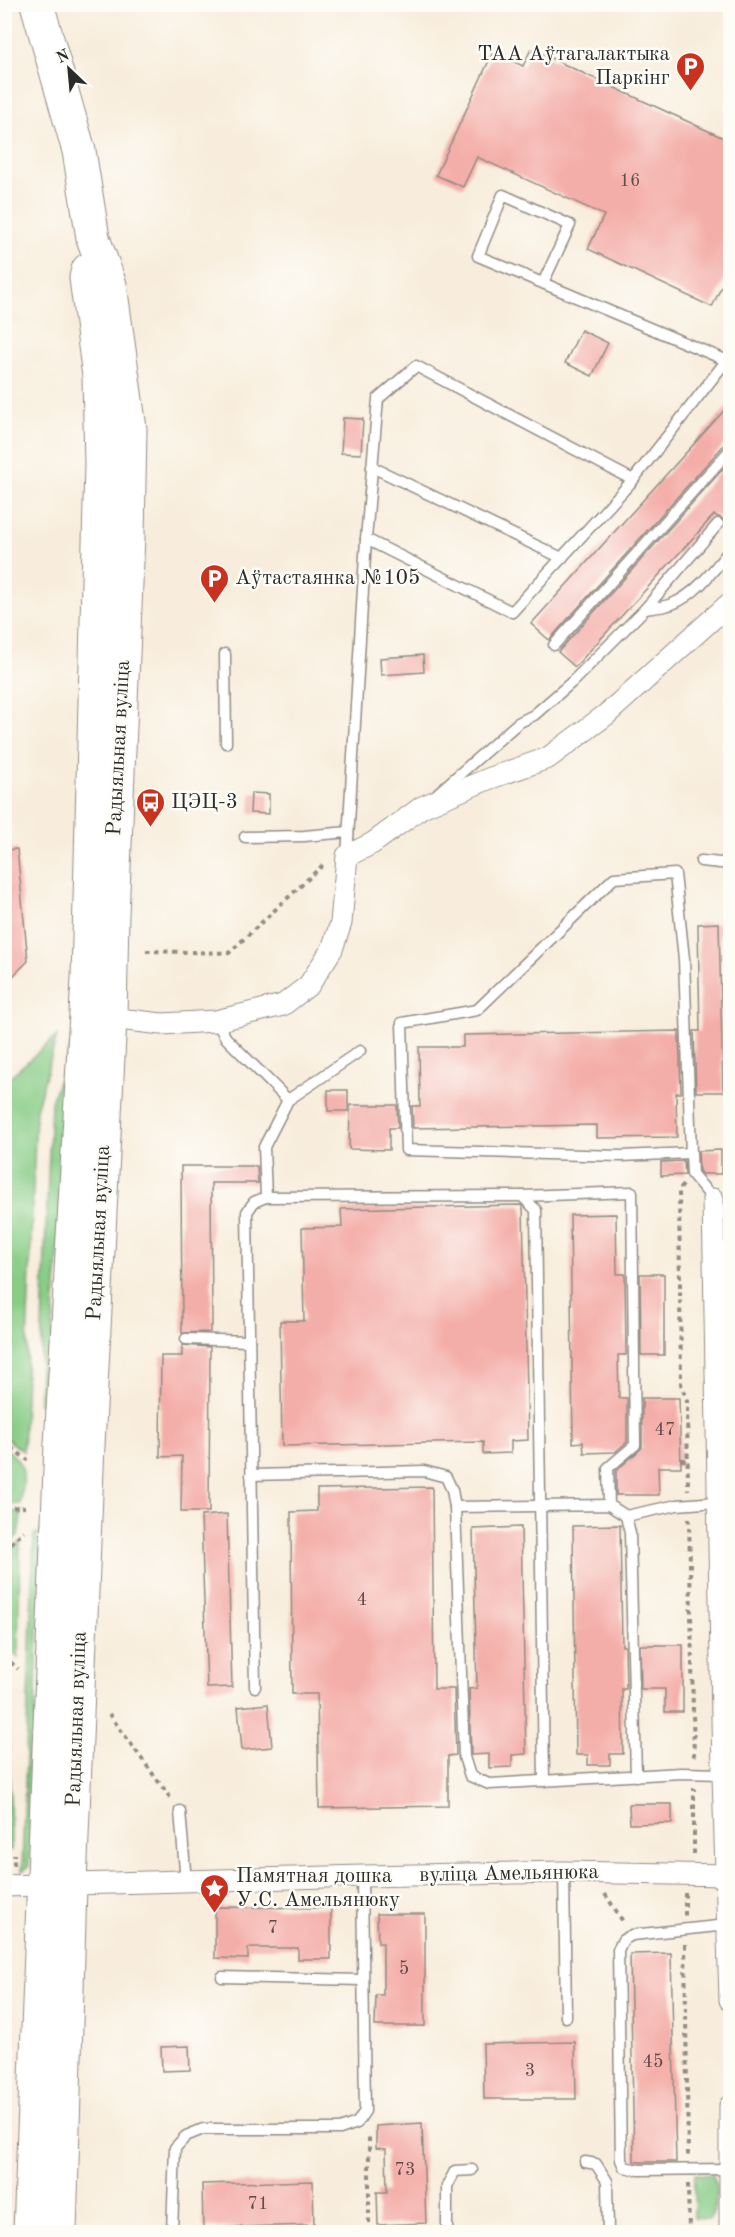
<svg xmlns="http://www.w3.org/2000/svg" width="735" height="2237" font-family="'Old Standard TT',serif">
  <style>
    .green { fill: #88cc86; stroke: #5a7c58; stroke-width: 1.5 }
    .building { fill: #f4aea9 }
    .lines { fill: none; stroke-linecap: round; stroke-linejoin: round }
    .service-casing { stroke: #928c84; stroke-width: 13 }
    .minor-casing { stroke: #928c84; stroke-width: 23 }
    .primary-casing { stroke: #928c84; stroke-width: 35 }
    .path { stroke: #928c84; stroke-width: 4; stroke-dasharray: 4.5 4.5; stroke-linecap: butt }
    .service { stroke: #fff; stroke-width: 10 }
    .minor { stroke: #fff; stroke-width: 21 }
    .primary { stroke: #fff; stroke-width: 33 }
    .labels { text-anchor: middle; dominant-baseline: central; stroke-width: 5; stroke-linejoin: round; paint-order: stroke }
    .number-label { font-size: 18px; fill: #5d4c4a }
    .poi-label { font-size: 21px; fill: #2b2b2b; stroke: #fdfcf7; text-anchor: start }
    .street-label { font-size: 21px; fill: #2b2b2b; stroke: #fdfcf7 }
  </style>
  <rect width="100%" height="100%" fill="#fdfcf7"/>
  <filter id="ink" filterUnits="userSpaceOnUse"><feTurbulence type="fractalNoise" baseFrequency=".0167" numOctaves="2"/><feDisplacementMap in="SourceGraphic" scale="12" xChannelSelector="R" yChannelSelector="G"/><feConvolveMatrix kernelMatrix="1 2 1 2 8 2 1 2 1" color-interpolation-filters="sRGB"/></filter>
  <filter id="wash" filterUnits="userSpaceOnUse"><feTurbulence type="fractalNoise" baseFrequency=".008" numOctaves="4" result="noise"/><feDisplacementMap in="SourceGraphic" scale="24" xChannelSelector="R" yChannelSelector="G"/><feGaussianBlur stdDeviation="1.35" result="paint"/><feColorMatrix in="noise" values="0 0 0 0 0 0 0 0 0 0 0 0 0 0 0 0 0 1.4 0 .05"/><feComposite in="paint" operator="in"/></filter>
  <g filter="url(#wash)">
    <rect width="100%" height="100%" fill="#f8eddc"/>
    <g class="green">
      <path d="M 57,1036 L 36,1110 L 23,1451 L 4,1437 L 5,1081 Z"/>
      <path d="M 73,1039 L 48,1402 L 39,1404 L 51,1102 Z"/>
      <path d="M 5,1448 C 29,1466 24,1477 20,1504 L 5,1505 Z"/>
      <path d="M 22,1511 L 18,1535 L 5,1547 L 5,1512 Z"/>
      <path d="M 42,1531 L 29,1866 L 22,1872 L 34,1535 Z"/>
      <path d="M 20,1542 L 18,1658 L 5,1645 L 4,1557 Z"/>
      <path d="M 5,1662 L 7,1665 L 11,1850 L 4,1850 Z"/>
      <path d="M 695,2174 L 713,2175 C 718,2188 718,2208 709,2219 L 694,2218 Z"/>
    </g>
    <g id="blocks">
      <g class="building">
        <path d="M 531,49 L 730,141 L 730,268 L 712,307 L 588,249 L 604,215 L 477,157 L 463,187 L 436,175 L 493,52 L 523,66 Z"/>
        <path d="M 581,330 L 608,343 L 592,376 L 565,363 Z"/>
        <path d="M 730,404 L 730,443 L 724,445 L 549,640 L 531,624 Z"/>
        <path d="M 343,418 L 363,419 L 361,454 L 341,453 Z"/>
        <path d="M 730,461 L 730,530 L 725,526 L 723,519 L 714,515 L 575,667 L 558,652 Z"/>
        <path d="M 423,655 L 424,672 L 381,675 L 380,658 Z"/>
        <path d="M 251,793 L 269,794 L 269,814 L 250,813 Z"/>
        <path d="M 17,849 L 28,961 L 4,985 L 4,850 Z"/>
        <path d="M 719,923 L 723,1092 L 696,1092 L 694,1031 L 700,1031 L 698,924 Z"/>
        <path d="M 679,1031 L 681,1093 L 676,1093 L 677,1137 L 597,1138 L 597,1125 L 413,1128 L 412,1106 L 420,1106 L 419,1047 L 463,1047 L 463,1035 Z"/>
        <rect x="328" y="1090" width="20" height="21"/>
        <path d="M 350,1105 L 397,1105 L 398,1128 L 389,1128 L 389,1150 L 349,1149 Z"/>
        <path d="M 721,1150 L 721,1174 L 702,1174 L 699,1171 L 698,1151 Z"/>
        <path d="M 684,1161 L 685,1175 L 661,1176 L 661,1162 Z"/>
        <path d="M 181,1166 L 257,1166 L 258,1183 L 211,1183 L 212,1326 L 210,1326 L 210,1332 L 182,1333 Z"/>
        <path d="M 521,1205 L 523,1208 L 528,1440 L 511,1441 L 511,1453 L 483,1454 L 483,1442 L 282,1446 L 280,1321 L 304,1321 L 302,1228 L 342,1227 L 341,1209 Z"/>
        <path d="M 616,1214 L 617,1274 L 625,1274 L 626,1355 L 618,1355 L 619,1398 L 627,1398 L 627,1442 L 615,1452 L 584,1453 L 583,1442 L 573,1443 L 570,1215 Z"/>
        <path d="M 640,1274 L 664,1274 L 664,1355 L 641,1355 Z"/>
        <path d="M 182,1345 L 210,1347 L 209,1512 L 181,1512 L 182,1456 L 160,1457 L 161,1356 L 182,1356 Z"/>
        <path d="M 642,1398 L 679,1398 L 681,1467 L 658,1467 L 659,1495 L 616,1495 L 616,1471 L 642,1448 Z"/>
        <path d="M 432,1487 L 434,1689 L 454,1689 L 456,1755 L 448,1756 L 448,1806 L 319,1808 L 317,1694 L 292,1694 L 291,1512 L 317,1511 L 317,1489 Z"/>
        <path d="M 227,1514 L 232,1687 L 207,1688 L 201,1516 Z"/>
        <path d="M 620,1525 L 622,1646 L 625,1646 L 626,1689 L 622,1689 L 623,1754 L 610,1754 L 610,1765 L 588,1765 L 588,1755 L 576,1755 L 573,1526 Z"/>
        <path d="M 521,1527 L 526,1754 L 512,1755 L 512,1767 L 489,1768 L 489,1754 L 471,1755 L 469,1689 L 477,1688 L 473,1529 Z"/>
        <path d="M 640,1645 L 683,1645 L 683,1712 L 665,1712 L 665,1689 L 641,1689 Z"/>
        <path d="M 268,1704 L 272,1747 L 242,1750 L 238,1707 Z"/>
        <path d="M 629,1804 L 672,1804 L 672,1823 L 630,1824 Z"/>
        <path d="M 215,1907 L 331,1908 L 331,1959 L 298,1959 L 298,1948 L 248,1948 L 248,1959 L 215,1958 Z"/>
        <path d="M 377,1914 L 425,1914 L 425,2026 L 375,2026 L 376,1995 L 383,1995 L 383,1943 L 378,1943 Z"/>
        <path d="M 671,1953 L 676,2162 L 640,2162 L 634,2161 L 630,1954 Z"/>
        <path d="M 575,2042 L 576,2099 L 484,2099 L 483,2044 Z"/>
        <path d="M 189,2046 L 190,2070 L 162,2071 L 161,2047 Z"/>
        <path d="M 422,2123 L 426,2223 L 378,2225 L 377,2192 L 387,2192 L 386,2149 L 376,2148 L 376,2126 Z"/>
        <path d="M 313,2181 L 314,2225 L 203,2228 L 202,2184 Z"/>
      </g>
    </g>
  </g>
  <g filter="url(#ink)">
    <use href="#blocks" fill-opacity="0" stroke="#928c84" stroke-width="1.5"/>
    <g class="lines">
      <defs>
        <g id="service">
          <path d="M 543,283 L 570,225 L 503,195 L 478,256 L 728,361"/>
          <path d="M 372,467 L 562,558"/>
          <path d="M 366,539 L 512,612 L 633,480 L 730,356"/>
          <path d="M 645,609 C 653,608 664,607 672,604 C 697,594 714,569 730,550"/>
          <path d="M 554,645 L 730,450"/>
          <path d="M 225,654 L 226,743"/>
          <path d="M 438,793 L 518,723 L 534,715 L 572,682 L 645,609 L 718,524"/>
          <path d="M 245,837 L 304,836 L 348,832"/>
          <path d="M 347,856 L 366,539 L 378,399 L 416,366 L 633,480"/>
          <path d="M 701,861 L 730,864"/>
          <path d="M 216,1021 L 226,1038 L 288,1100"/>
          <path d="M 691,1153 L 621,1156 L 406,1150 L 402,1023 L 477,1010 L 614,878 L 675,874 L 684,959 L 691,1153 L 692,1174 L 713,1199"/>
          <path d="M 522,1196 L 632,1192 L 635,1445 L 608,1468 L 609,1505"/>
          <path d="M 266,1197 L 264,1147 L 288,1100 L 360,1051"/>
          <path d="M 186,1339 L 249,1341"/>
          <path d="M 251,1475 L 424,1471 L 446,1477 L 452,1490 L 455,1507 L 464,1757 L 470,1776 L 489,1784 L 681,1773 L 723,1774"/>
          <path d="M 455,1507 L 609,1505 L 626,1516 L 630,1533 L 636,1776"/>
          <path d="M 626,1516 L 677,1505 L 718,1502"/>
          <path d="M 255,1687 L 247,1212 L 254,1202 L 266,1197 L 522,1196 L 536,1210 L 544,1781"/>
          <path d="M 180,1811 L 186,1882"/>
          <path d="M 564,1872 L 566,2017"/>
          <path d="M 727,1925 L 632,1935 L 623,1940 L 618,1950 L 621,2160 L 624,2167 L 639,2170 L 730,2169"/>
          <path d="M 222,1977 L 362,1980"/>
          <path d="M 585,2162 L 596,2164 L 607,2181 L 608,2232"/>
          <path d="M 172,2232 L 175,2148 L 186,2136 L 203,2129 L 340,2129 L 357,2123 L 365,2111 L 362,1876"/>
          <path d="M 447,2232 L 447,2186 L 455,2171 L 472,2170"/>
        </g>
        <g id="minor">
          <path d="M 100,1013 L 110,1018 L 162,1024 L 216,1021 L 283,1005 L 309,985 L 332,949 L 341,923 L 347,856 L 373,843 L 422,807 L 488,779 L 548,758 L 607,714 L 730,603"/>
          <path d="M 713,1199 L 723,1774 L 730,2000"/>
          <path d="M 4,1886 L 362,1876 L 564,1872 L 726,1875"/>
          <path d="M 730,2232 L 730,2106"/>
        </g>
        <g id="primary">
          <path d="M 37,4 L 79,151 L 93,238 L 110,285 L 130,429 L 128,536 L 112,915 L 110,1018 L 88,1445 L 70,1885 L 60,2232"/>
          <path d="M 30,2232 L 61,1444 L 88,979 L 101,464 L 99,376 L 86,278 L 88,270"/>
        </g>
      </defs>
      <use href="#service" class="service-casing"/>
      <use href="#minor" class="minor-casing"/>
      <use href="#primary" class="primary-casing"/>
      <g class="path">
        <path d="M 146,951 L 229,953 L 325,863"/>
        <path d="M 683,1185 L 679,1190 L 681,1384 L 687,1401 L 688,1490"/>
        <path d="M 4,1443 L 28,1460"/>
        <path d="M 681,1460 L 688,1460"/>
        <path d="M 4,1508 L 25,1507"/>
        <path d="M 689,1518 L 694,1760"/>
        <path d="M 4,1550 L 24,1531"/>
        <path d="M 4,1656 L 18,1669"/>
        <path d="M 109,1714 L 172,1800"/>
        <path d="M 694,1854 L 694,1788"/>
        <path d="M 14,1865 L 14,1854"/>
        <path d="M 685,1893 L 685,1916"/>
        <path d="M 605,1894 L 624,1923"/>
        <path d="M 685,1944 L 688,2156"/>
        <path d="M 688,2184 L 689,2232"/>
        <path d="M 369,2232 L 369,2134"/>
      </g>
      <use href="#service" class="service"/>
      <use href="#minor" class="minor"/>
      <use href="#primary" class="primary"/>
    </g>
  </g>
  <defs>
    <symbol id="parking-pin" viewBox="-11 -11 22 30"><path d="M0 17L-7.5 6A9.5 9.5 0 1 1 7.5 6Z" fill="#c8321e" stroke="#fdfcf7"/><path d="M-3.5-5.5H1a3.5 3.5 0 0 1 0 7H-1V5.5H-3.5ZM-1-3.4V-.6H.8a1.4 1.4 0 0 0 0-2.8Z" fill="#fff"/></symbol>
    <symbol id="bus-pin" viewBox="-11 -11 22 30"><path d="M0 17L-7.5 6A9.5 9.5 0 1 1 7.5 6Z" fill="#c8321e" stroke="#fdfcf7"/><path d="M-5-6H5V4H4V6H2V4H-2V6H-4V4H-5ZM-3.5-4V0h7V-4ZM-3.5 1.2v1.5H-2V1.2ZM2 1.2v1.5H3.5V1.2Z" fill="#fff"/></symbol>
    <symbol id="sight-pin" viewBox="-11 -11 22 30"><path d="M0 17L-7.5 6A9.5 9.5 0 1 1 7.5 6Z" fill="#c8321e" stroke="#fdfcf7"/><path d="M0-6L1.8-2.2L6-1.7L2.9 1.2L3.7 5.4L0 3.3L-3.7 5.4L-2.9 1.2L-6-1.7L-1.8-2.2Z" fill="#fff"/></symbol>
  </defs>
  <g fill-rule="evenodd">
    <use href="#parking-pin" x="674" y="50" width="33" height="45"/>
    <use href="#parking-pin" x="198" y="562" width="33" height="45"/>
    <use href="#bus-pin" x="134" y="786" width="33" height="45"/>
    <use href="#sight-pin" x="198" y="1872" width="33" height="45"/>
  </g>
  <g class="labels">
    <g class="number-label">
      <text x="630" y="181">16</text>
      <text x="665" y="1430">47</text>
      <text x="362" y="1600">4</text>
      <text x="273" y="1928">7</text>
      <text x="404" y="1969">5</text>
      <text x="653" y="2062">45</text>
      <text x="530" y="2071">3</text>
      <text x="405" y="2170">73</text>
      <text x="258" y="2204">71</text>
    </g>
    <g class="poi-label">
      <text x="670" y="54" text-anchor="end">ТАА Аўтагалактыка<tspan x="670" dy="24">Паркінг</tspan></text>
      <text x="235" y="578">Аўтастаянка №105</text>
      <text x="171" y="802">ЦЭЦ-3</text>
      <text x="236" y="1876">Памятная дошка<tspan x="236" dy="24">У.С. Амельянюку</tspan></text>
    </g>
    <g class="street-label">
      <text transform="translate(119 748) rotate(-87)">Радыяльная вуліца</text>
      <text transform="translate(99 1233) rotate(-87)">Радыяльная вуліца</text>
      <text transform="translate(77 1719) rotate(-88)">Радыяльная вуліца</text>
      <text transform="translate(509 1874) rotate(-1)">вуліца Амельянюка</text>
    </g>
  </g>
  <rect width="735" height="2237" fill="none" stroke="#fdfcf7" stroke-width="24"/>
  <g transform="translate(69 69) rotate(334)" stroke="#fdfcf7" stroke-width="4.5" paint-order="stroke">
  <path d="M0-4.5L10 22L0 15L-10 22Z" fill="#2b2b2b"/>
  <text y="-9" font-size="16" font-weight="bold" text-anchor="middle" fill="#2b2b2b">N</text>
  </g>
</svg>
